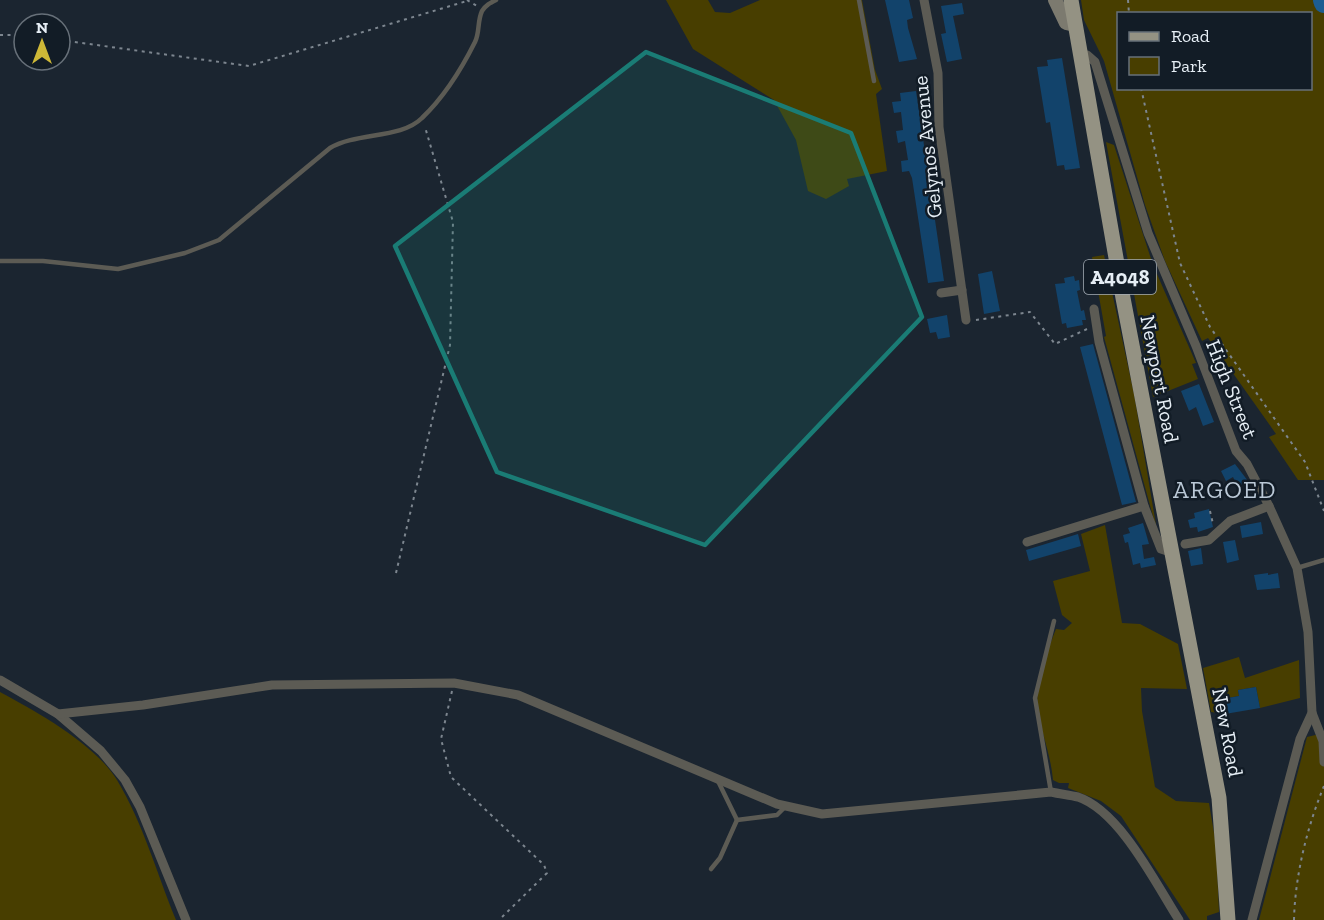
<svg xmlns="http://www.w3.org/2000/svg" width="1324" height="920" font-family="'Zilla Slab',serif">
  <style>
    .green { fill: #483e00; fill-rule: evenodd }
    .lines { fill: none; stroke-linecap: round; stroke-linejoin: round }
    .river { stroke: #1c5d92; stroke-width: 20 }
    .building { fill: #12436b }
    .path { stroke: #7d868f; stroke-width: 2; stroke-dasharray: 3 4.5; stroke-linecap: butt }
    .lane { stroke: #5c5b54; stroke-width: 4.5 }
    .street { stroke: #5c5b54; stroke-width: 9 }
    .secondary { stroke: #7c7a6f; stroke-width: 14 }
    .primary { stroke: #949283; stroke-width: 15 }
    .marked { fill: #1a7c75; fill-opacity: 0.2; stroke: #1a7c75; stroke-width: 4.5; stroke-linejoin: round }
    .labels { text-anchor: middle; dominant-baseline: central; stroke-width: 5; stroke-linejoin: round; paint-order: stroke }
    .shield { fill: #121c26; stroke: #a6afb7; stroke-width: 1.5 }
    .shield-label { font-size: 20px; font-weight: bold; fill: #e6eef5 }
    .street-label { font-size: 21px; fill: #e6eef5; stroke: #121c26 }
    .quarter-label { font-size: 24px; letter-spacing: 1.5px; fill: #bbc9d7; stroke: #121c26 }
  </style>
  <rect width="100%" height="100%" fill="#1b2530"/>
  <g class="green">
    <path d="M 666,0 L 708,0 L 715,12 L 730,13 L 760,0 L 862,0 L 875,70 L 882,89 L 876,94 L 887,171 L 847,179 L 849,186 L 826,199 L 808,191 L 796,140 L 774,100 L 693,49 Z"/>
    <path d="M 1081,0 L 1324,0 L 1324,480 L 1298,480 L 1269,437 L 1276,434 L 1208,338 L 1202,341 L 1165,261 L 1145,205 L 1104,61 L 1084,20 ZM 1118,14 L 1310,14 L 1310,88 L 1118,88 Z"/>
    <path d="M 1106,142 L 1114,145 L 1153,265 L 1196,363 L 1192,364 L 1198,379 L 1153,397 Z"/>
    <path d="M 1104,255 L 1134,394 L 1157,531 L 1104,337 L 1106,336 L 1092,257 Z"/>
    <path d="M 1105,525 L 1122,623 L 1140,624 L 1178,644 L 1187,689 L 1141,688 L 1142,711 L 1155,787 L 1176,801 L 1209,803 L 1216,845 L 1219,912 L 1207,916 L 1207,920 L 1190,920 L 1121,816 L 1101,801 L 1068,788 L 1069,783 L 1059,783 L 1053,780 C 1051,756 1042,735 1038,711 C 1034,685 1047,652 1056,629 L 1064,630 L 1072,623 L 1062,615 L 1053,581 L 1090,571 L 1081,534 Z"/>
    <path d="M 1239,657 L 1245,678 L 1299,660 L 1300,698 L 1260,708 L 1256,687 L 1238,690 L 1239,696 L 1222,699 L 1225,714 L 1211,712 L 1203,668 Z"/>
    <path d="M 0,692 C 37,712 95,744 117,780 C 143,823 157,874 176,920 L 0,920 Z"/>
    <path d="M 1324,733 L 1324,920 L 1259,920 L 1307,737 Z"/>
  </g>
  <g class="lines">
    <path class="river" d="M 1323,0 L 1324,3"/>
  </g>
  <g class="building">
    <path d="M 885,0 L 909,0 L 913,18 L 907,20 L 908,28 L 917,59 L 899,62 Z"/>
    <path d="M 962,3 L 964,14 L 953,16 L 962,59 L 947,62 L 941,34 L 946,33 L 941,6 Z"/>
    <path d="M 1062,58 L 1080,168 L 1065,170 L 1064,165 L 1057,166 L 1050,122 L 1046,123 L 1037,67 L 1048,66 L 1047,60 Z"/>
    <path d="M 916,91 L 944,281 L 928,283 L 912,178 L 909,171 L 902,172 L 901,161 L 908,160 L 905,141 L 898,143 L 896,131 L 903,130 L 901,112 L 894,113 L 892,102 L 901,101 L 900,93 Z"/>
    <path d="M 992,271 L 1000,311 L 984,314 L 978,274 Z"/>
    <path d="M 1074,276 L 1075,281 L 1079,280 L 1080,290 L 1077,291 L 1081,311 L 1084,310 L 1086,320 L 1082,320 L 1083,325 L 1067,328 L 1066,323 L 1062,324 L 1055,284 L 1065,283 L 1064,278 Z"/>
    <path d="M 947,315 L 950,337 L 938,339 L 936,332 L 930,333 L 927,319 Z"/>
    <path d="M 1093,344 L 1136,502 L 1122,505 L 1080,347 Z"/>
    <path d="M 1199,384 L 1214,422 L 1203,426 L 1196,407 L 1189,411 L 1181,391 Z"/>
    <path d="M 1235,464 L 1248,481 L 1238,487 L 1233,477 L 1226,481 L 1221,471 Z"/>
    <path d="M 1209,509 L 1213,527 L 1198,532 L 1197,527 L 1190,528 L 1188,520 L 1195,518 L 1194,513 Z"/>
    <path d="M 1261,522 L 1263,534 L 1242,538 L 1240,526 Z"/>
    <path d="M 1143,523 L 1149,544 L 1142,545 L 1144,559 L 1154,557 L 1156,565 L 1141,568 L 1140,563 L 1133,565 L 1128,542 L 1125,543 L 1123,535 L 1130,533 L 1128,528 Z"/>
    <path d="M 1078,534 L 1081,546 L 1029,561 L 1026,550 Z"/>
    <path d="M 1235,540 L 1239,560 L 1227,563 L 1223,542 Z"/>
    <path d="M 1201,548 L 1203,564 L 1191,566 L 1188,551 Z"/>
    <path d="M 1268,573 L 1268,575 L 1278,573 L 1280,588 L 1257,590 L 1254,575 Z"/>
    <path d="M 1256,687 L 1260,708 L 1225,714 L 1222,699 L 1239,696 L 1238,690 Z"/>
  </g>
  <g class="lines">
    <g class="path">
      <path d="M 467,0 L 477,6"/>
      <path d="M 1128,0 L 1129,14"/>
      <path d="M 0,35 L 24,35"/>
      <path d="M 60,40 L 249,66 L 467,1"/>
      <path d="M 1141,88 L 1180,263 L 1210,327 L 1305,462 L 1324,511"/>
      <path d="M 976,320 L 1030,312 L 1055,344 L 1087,329"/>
      <path d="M 1210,511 L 1213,524"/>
      <path d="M 396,573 L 450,345 L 453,222 L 425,127"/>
      <path d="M 452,691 L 441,739 L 451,777 L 544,865 L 547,873 L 499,920"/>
      <path d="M 1294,920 C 1295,876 1307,827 1324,786"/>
    </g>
    <g class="lane">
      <path d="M 859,0 L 874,81"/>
      <path d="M 0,261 L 43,261 L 118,269 L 185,253 L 219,240 L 330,148 C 357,132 401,139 422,118 C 443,98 462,68 475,42 C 480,32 477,22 482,11 C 486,5 490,3 496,0"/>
      <path d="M 1297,568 L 1324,560"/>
      <path d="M 718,781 L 737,820 L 777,815 L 786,806"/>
      <path d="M 1051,792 L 1035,698 L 1054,621"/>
      <path d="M 711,869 L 720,858 L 737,820"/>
    </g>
    <g class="street">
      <path d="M 924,0 L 938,73 L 939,127 L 966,320"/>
      <path d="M 1080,56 L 1087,55 L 1095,62 L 1148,233 L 1196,346 L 1236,451 L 1247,464 L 1269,506 L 1297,568 L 1308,632 L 1312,713 L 1300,739 L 1252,920"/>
      <path d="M 941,293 L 962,290"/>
      <path d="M 1094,309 L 1099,342 L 1144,506 L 1161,549 L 1173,553"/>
      <path d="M 1027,542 L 1144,506"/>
      <path d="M 1185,544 L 1209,540 L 1230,521 L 1269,506"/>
      <path d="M 0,680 L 58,714 L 101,751 L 125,780 L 140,807 L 186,920"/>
      <path d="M 1312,713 L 1323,741 L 1324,762"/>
      <path d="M 58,714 L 143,705 L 272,685 L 454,683 L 518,695 L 777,804 L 822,814 L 1051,792 C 1060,794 1069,795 1078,797 C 1120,811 1156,884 1179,920"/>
    </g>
    <path class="secondary" d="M 1055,0 L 1066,23 L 1075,25"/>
    <path class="primary" d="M 1071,0 L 1123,298 L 1219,798 L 1228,920"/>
  </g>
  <path class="marked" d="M 646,52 L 851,133 L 922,317 L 705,545 L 497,472 L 395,246 Z"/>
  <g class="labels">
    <rect class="shield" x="1084" y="260" width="72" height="34" rx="4.5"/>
    <g class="shield-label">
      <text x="1120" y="277">A4048</text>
    </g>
    <g class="street-label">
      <text transform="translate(927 147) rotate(-96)">Gelynos Avenue</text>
      <text transform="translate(1160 379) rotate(79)">Newport Road</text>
      <text transform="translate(1232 389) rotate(68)">High Street</text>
      <text transform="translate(1228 732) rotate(79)">New Road</text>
    </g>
    <g class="quarter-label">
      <text x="1225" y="489">ARGOED</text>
    </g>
  </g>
  <rect x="1117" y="12" width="195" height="78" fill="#121c26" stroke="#677079" stroke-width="1.5"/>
  <rect x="1129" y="32" width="30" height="9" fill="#949283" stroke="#677079" stroke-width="1.5"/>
  <text x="1171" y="42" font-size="18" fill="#e6eef5">Road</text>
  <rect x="1129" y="57" width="30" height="18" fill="#483e00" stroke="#677079" stroke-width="1.5"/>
  <text x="1171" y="72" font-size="18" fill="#e6eef5">Park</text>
  <g transform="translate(42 42)"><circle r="28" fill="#121c26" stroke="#677079" stroke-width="1.5"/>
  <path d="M0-4.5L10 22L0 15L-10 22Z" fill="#ceb837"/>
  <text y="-9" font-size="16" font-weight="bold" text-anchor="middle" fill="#e6eef5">N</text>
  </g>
</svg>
